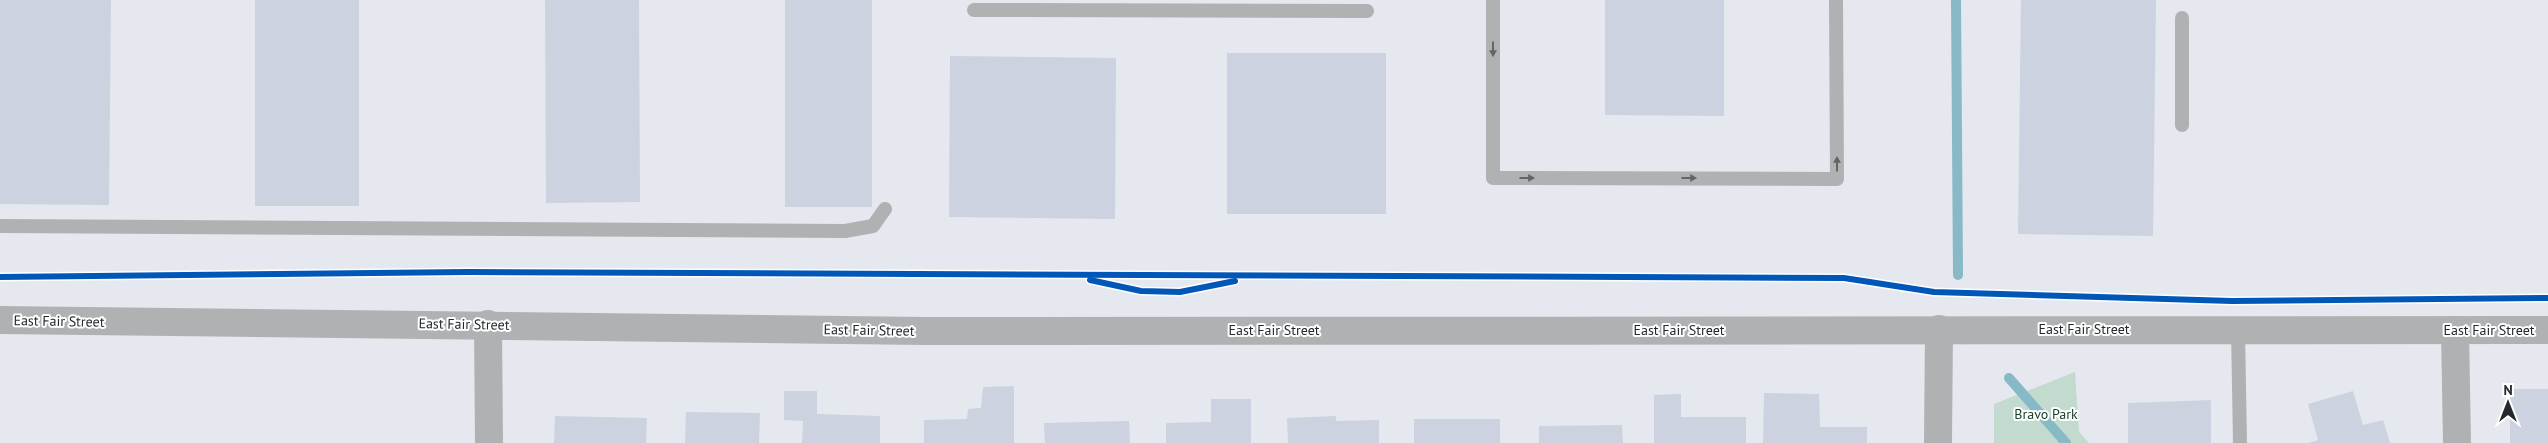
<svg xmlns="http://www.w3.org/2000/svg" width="2548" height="443" font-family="'PT Sans',sans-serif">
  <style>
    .green { fill: #c3dacf }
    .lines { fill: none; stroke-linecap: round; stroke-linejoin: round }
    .stream { stroke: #87b9c6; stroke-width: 10 }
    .building { fill: #ccd2df }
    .service { stroke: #afb2b2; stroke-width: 14 }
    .minor { stroke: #afb2b2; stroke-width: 28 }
    .cycleway-casing { stroke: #fff; stroke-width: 9 }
    .cycleway { stroke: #0057b8; stroke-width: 6 }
    .oneway { fill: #636668 }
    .labels { text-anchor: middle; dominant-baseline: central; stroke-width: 4; stroke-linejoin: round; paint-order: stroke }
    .street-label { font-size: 14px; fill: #25272c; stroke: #fff }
    .park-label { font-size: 14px; fill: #153f28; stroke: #fff }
  </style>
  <rect width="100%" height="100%" fill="#e5e8ee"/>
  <path class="green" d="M 2075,372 L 2079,432 L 2089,443 L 1994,443 L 1994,404 Z"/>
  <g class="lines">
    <g class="stream">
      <path d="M 1956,0 L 1958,275"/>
      <path d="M 2009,378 L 2066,443"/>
    </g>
  </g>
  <g class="building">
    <path d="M 0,0 L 111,0 L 109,205 L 0,204 Z"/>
    <rect x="255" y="0" width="104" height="206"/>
    <path d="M 545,0 L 639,0 L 640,202 L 546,203 Z"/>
    <rect x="785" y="0" width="87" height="207"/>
    <path d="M 1605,0 L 1724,0 L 1724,116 L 1605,115 Z"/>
    <path d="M 2021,0 L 2156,0 L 2153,236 L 2018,234 Z"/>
    <rect x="1227" y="53" width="159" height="161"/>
    <path d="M 950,56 L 1116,58 L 1115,219 L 949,217 Z"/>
    <path d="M 1014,386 L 1014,443 L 924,443 L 924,420 L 967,419 L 968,409 L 981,408 L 983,387 Z"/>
    <rect x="2510" y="389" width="38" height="54"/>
    <path d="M 784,391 L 817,391 L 817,414 L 880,416 L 880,443 L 802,443 L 803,421 L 784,420 Z"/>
    <path d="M 2353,391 L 2363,425 L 2383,420 L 2390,443 L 2309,443 L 2318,440 L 2308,404 Z"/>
    <path d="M 1764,393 L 1819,394 L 1820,427 L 1867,427 L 1867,443 L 1763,443 Z"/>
    <path d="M 1681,394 L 1681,417 L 1746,417 L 1746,443 L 1654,443 L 1654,395 Z"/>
    <path d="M 1211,399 L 1251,399 L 1251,443 L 1166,443 L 1166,423 L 1211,422 Z"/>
    <path d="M 2211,400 L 2211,443 L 2128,443 L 2128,403 Z"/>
    <path d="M 686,412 L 760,413 L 759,443 L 685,443 Z"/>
    <path d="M 555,416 L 647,418 L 646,443 L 554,443 Z"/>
    <path d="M 1336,416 L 1336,421 L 1379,420 L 1379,443 L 1288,443 L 1287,418 Z"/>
    <rect x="1414" y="419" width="86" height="24"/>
    <path d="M 1129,421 L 1130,443 L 1045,443 L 1044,423 Z"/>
    <path d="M 1622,425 L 1623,443 L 1539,443 L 1539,426 Z"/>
  </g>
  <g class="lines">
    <g class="service">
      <path d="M 1493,0 L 1493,178 L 1837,179 L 1836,0"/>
      <path d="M 974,10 L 1367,11"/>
      <path d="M 2182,125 L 2182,18"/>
      <path d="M 0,226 L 845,231 L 873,226 L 885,209"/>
      <path d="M 2238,330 L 2240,443"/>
    </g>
    <g class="minor">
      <path d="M 0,320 L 925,331 L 2548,330"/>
      <path d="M 488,324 L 489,443"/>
      <path d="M 2455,330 L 2457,443"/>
      <path d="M 1938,443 L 1939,329"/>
    </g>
    <defs>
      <g id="cycleway">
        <path d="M 0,277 L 468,272 L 1844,278 L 1934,292 L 2232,301 L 2548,298"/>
        <path d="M 1090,280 L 1141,291 L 1180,292 L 1235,281"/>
      </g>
    </defs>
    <use href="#cycleway" class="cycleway-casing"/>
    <use href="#cycleway" class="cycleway"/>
  </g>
  <defs><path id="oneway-solid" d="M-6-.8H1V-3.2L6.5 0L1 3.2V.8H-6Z" transform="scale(1.25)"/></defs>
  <g class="oneway">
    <use href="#oneway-solid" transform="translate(1493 49) rotate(90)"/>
    <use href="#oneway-solid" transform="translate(1837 164) rotate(-90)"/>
    <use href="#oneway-solid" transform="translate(1527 178)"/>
    <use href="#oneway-solid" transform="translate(1689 178)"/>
  </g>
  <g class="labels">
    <g class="street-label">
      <text transform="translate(59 321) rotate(1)">East Fair Street</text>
      <text transform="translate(464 324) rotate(1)">East Fair Street</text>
      <text x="2084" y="329">East Fair Street</text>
      <text transform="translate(869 330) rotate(1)">East Fair Street</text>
      <text x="1274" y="330">East Fair Street</text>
      <text x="1679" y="330">East Fair Street</text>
      <text x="2489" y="330">East Fair Street</text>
    </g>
    <g class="park-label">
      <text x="2046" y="414">Bravo Park</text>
    </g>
  </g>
  <g transform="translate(2508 403)" stroke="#ffffff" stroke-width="4" paint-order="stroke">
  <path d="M0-4L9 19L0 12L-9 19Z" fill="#25272c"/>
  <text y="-8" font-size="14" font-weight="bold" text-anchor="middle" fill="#25272c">N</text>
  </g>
</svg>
